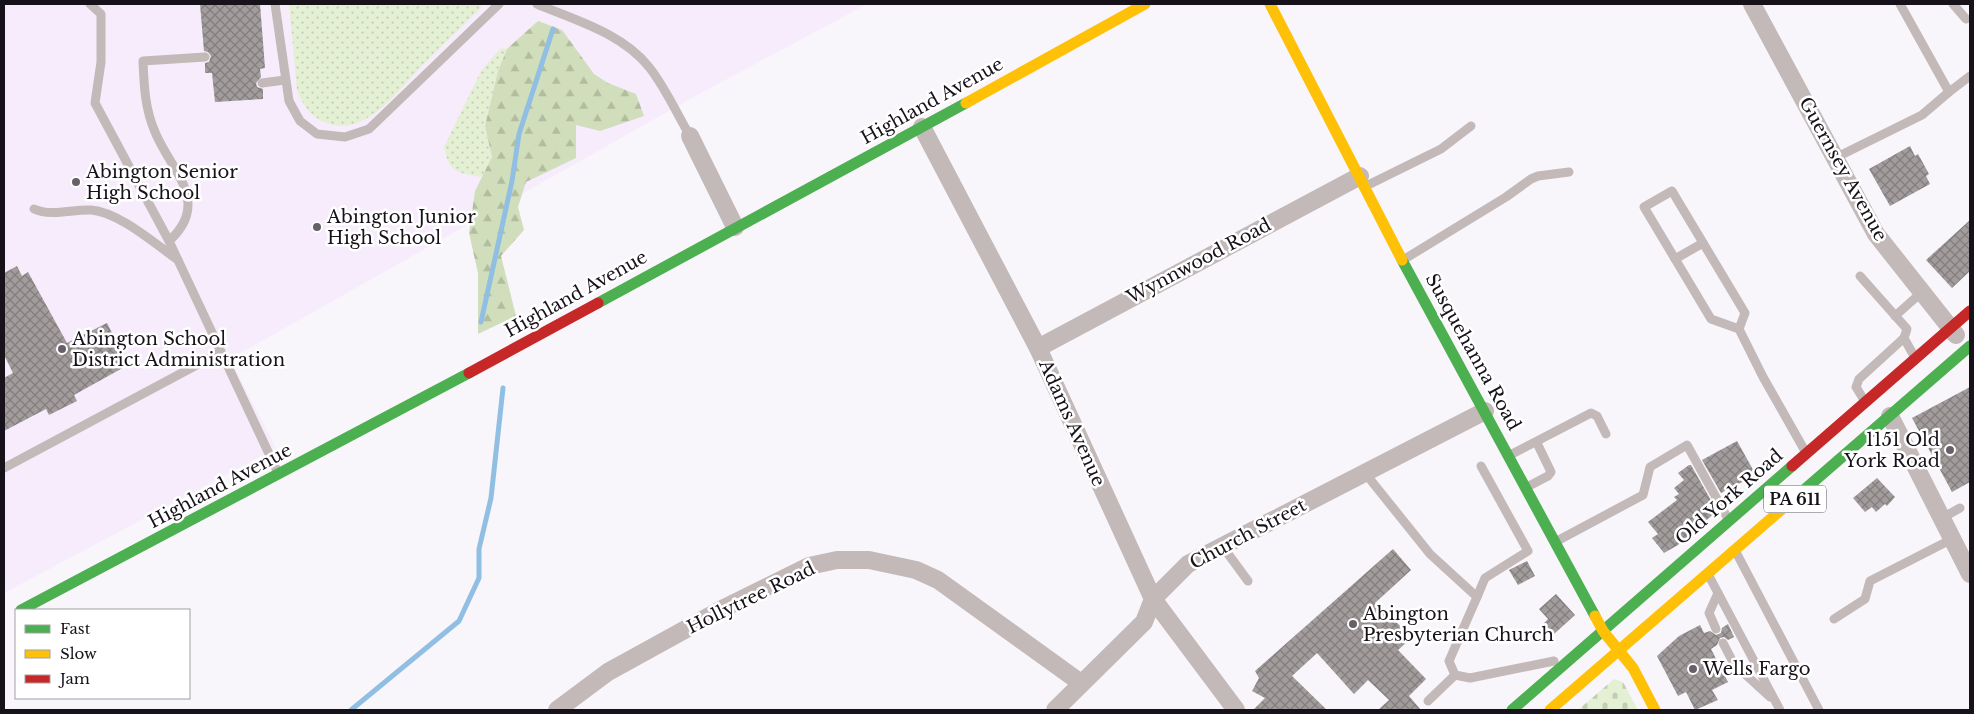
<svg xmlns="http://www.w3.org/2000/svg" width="1974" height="714" font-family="'Libre Baskerville',serif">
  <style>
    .built { fill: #f6ecfc }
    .grass { fill: url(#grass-dots) }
    .forest { fill: url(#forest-firs) }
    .cemetery { fill: url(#cemetery-stones) }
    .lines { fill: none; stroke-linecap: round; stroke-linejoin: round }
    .stream { stroke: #90bfe3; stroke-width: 5 }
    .building { fill: url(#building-cross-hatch) }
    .lane { stroke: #c2b9b8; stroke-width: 9 }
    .street { stroke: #c2b9b8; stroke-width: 18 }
    .fast { stroke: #4caf50; stroke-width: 11 }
    .slow { stroke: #ffc107; stroke-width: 11 }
    .jam { stroke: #c62828; stroke-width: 11 }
    .poi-dot { fill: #666169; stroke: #fff; stroke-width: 2 }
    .labels { text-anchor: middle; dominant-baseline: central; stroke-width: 5; stroke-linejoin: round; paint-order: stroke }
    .shield { fill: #fff; stroke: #5d595f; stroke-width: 1 }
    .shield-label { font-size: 16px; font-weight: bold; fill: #17121a }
    .street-label { font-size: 18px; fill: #17121a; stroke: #fff }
    .poi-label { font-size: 18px; fill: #17121a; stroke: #fff; text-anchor: start }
  </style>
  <defs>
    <pattern id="grass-dots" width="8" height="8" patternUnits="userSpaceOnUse" patternTransform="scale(1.25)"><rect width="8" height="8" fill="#e4f0d4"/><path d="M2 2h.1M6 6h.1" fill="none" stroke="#c3cdb5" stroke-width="1.8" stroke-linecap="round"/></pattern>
    <pattern id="forest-firs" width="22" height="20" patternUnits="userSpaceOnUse" patternTransform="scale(1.25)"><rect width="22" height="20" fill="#d0debb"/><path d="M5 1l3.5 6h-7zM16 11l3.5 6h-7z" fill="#b2bda0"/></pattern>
    <pattern id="cemetery-stones" width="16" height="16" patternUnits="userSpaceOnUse" patternTransform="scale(1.25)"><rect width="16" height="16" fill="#e4f0d4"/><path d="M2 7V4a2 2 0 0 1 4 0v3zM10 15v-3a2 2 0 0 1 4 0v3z" fill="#c3cdb5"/></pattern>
    <pattern id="building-cross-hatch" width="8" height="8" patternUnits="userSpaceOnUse" patternTransform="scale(1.25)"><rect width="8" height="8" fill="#a29c9c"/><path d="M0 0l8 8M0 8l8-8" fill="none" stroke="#837e7e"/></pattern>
  </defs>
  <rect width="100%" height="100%" fill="#f8f5fb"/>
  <path class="built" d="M 4,4 L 867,4 L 697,95 L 230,359 L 276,448 L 4,593 Z"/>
  <g class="grass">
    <path d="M 289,4 L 480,4 L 481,8 C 461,27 441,47 421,67 C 398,90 368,135 330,124 C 312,119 303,106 297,90 Z"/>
    <path d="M 501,48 L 507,49 L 498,71 L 485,126 L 492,157 L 482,177 C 458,173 449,173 444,147 L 481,71 Z"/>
  </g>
  <path class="forest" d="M 538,21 L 562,30 L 594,74 L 608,83 L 636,94 L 644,116 L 600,131 L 576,125 L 576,158 L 526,182 L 518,207 L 524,230 L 501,256 L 516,316 L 478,334 L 478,273 L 469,233 L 475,191 L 492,157 L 485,126 L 498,71 L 507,49 Z"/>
  <path class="cemetery" d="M 1614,679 L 1623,682 L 1638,710 L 1578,710 Z"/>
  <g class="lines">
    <g class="stream">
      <path d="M 481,322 L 512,181 L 519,134 L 553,29"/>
      <path d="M 351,710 L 459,621 L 479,578 L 479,549 L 491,498 L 503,388"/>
    </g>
  </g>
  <g class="building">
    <path d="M 200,4 L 260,4 L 265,68 L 260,69 L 261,77 L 256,83 L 257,87 L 263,89 L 263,99 L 215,102 L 212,73 L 205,73 L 205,63 L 209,62 L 211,56 L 208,52 L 204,51 Z"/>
    <path d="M 1910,146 L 1915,156 L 1918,154 L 1929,174 L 1926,176 L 1930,184 L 1890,206 L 1869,169 Z"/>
    <path d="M 1970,220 L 1970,271 L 1952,288 L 1926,260 Z"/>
    <path d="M 17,266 L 22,276 L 28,272 L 67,343 L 107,323 L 128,365 L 74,395 L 77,401 L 49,415 L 46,409 L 4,431 L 4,378 L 13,373 L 4,355 L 4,273 Z"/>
    <path d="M 1970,387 L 1970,482 L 1952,492 L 1912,418 Z"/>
    <path d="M 1737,441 L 1756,475 L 1721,493 L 1702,460 Z"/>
    <path d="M 1689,465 L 1691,465 L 1717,511 L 1678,545 L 1664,553 L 1652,538 L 1658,534 L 1648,522 L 1677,500 L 1674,497 L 1679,494 L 1674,488 L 1684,480 L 1678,473 Z"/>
    <path d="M 1877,478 L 1895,497 L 1887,506 L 1885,504 L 1876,512 L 1872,507 L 1865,512 L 1853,498 Z"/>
    <path d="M 1393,549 L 1411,570 L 1375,603 L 1407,632 L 1403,635 L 1408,641 L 1398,650 L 1426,679 L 1409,696 L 1421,710 L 1378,710 L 1389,700 L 1368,680 L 1354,694 L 1317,653 L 1292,676 L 1327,710 L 1253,710 L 1265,698 L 1252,691 L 1259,678 L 1255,671 Z"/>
    <path d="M 1527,561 L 1535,576 L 1518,585 L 1509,570 Z"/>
    <path d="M 1556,594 L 1575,615 L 1554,634 L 1544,623 L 1548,619 L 1539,609 Z"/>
    <path d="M 1728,624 L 1734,637 L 1728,640 L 1724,637 L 1720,638 L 1717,645 L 1711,649 L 1728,682 L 1712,690 L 1718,700 L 1695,710 L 1686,692 L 1678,696 L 1657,656 L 1679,636 L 1700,625 L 1704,633 L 1710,631 L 1716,635 L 1721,633 L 1722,628 Z"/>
  </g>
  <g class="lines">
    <g class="lane">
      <path d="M 90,4 L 101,14 L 101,62 L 95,103 L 169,241 L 278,473"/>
      <path d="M 275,4 L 289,101 L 300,121 L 317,134 L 345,137 L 369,129 L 499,4"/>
      <path d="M 537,4 C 575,20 622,33 649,67 C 665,87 677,114 690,136"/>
      <path d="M 1900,4 L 1949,92 L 1970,76"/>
      <path d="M 1953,4 L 1966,19"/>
      <path d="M 262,83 L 285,80"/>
      <path d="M 1835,158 L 1922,115 L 1949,92"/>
      <path d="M 1366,186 L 1441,149 L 1471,126"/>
      <path d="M 34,209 C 52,217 72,209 91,210 C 119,212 155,244 178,260"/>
      <path d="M 169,241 C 212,202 171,171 155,132 C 145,109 144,86 143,61 L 205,57"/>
      <path d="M 1675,259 L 1703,243"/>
      <path d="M 1403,260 L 1506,197 L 1531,179 L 1538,176 L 1569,172"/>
      <path d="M 1860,276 L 1907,329 L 1904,338 L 1914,356"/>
      <path d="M 1895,316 L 1922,292"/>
      <path d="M 1739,329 L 1745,313 L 1672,191 L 1644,207 L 1711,319 L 1739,329 L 1763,377 L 1805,451"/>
      <path d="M 1864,400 L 1856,387 L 1859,379 L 1904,338"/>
      <path d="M 1510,455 L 1591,413 L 1597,416 L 1606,434"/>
      <path d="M 4,468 L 221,352"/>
      <path d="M 1365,473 L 1430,554 L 1477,597 L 1449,661 L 1455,675 L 1470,678 L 1554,661"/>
      <path d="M 1527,487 L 1548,476 L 1551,472 L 1537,443"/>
      <path d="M 1942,518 L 1960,508"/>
      <path d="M 1557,541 L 1643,495 L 1650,467 L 1687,445 L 1727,517"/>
      <path d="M 1223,547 L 1248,581"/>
      <path d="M 1737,554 L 1819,710"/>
      <path d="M 1709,576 L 1780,710"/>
      <path d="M 1477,597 L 1485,578 L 1528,551 L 1481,466"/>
      <path d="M 1834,619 L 1865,599 L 1870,581 L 1952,539"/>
      <path d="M 1716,629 L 1709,613 L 1718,593"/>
      <path d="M 1723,643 L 1734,664 L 1770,697"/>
      <path d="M 1428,701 L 1455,675"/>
    </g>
    <g class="street">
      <path d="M 1752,4 L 1876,234 L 1956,335"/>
      <path d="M 922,127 L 1038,348 L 1153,599 L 1236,710"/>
      <path d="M 690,136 L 735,227"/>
      <path d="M 1038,348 L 1360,176"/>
      <path d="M 1890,416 L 1970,574"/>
      <path d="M 557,710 L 608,672 L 726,607 L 809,566 L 837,560 L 869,560 L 916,570 L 938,580 L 1081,683"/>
      <path d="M 1055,710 L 1144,622 L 1153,599 L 1188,564 L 1485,411"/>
    </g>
    <g class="fast">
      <path d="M 1402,260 L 1595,616"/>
      <path d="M 598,303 L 966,103"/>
      <path d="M 1789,503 L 1970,346"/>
      <path d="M 21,610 L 469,373"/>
      <path d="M 1512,710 L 1792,466"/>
    </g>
    <g class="slow">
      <path d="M 1270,4 L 1402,260"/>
      <path d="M 966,103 L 1145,4"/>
      <path d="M 1595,616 L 1603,631 L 1633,668 L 1655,710"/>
      <path d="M 1550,710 L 1789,503"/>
    </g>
    <g class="jam">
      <path d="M 469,373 L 598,303"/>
      <path d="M 1792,466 L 1970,311"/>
    </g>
  </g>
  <g class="poi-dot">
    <circle cx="76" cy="182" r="5"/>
    <circle cx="317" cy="227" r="5"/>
    <circle cx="62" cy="349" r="5"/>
    <circle cx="1950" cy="450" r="5"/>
    <circle cx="1353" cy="624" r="5"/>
    <circle cx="1693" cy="669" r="5"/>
  </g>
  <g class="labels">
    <rect class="shield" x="1764" y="485.5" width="62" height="27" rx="4"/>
    <g class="shield-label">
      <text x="1795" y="499">PA 611</text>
    </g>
    <g class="street-label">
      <text transform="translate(932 101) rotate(-29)">Highland Avenue</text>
      <text transform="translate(1843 169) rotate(61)">Guernsey Avenue</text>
      <text transform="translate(1199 261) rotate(-28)">Wynnwood Road</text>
      <text transform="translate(576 294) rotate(-29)">Highland Avenue</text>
      <text transform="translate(1473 352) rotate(61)">Susquehanna Road</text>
      <text transform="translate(1072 423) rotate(66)">Adams Avenue</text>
      <text transform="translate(220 486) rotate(-28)">Highland Avenue</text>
      <text transform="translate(1729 497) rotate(-41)">Old York Road</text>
      <text transform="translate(1248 534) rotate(-28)">Church Street</text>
      <text transform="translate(751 598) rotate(-26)">Hollytree Road</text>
    </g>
    <g class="poi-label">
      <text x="86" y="172">Abington Senior<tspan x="86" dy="21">High School</tspan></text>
      <text x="327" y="217">Abington Junior<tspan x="327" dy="21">High School</tspan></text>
      <text x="72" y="339">Abington School<tspan x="72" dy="21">District Administration</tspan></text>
      <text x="1940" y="440" text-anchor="end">1151 Old<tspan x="1940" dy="21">York Road</tspan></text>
      <text x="1363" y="614">Abington<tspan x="1363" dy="21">Presbyterian Church</tspan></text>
      <text x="1703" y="669">Wells Fargo</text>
    </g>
  </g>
  <rect width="1974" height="714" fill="none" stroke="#17121a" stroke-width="10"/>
  <rect x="15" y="609" width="175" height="90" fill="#ffffff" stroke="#a2a0a3"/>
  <rect x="25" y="625" width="25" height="8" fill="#4caf50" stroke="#a2a0a3"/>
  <text x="60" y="634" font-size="15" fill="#17121a">Fast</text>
  <rect x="25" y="650" width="25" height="8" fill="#ffc107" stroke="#a2a0a3"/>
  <text x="60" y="659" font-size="15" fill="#17121a">Slow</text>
  <rect x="25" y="675" width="25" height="8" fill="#c62828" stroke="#a2a0a3"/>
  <text x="60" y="684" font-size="15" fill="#17121a">Jam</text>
</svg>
